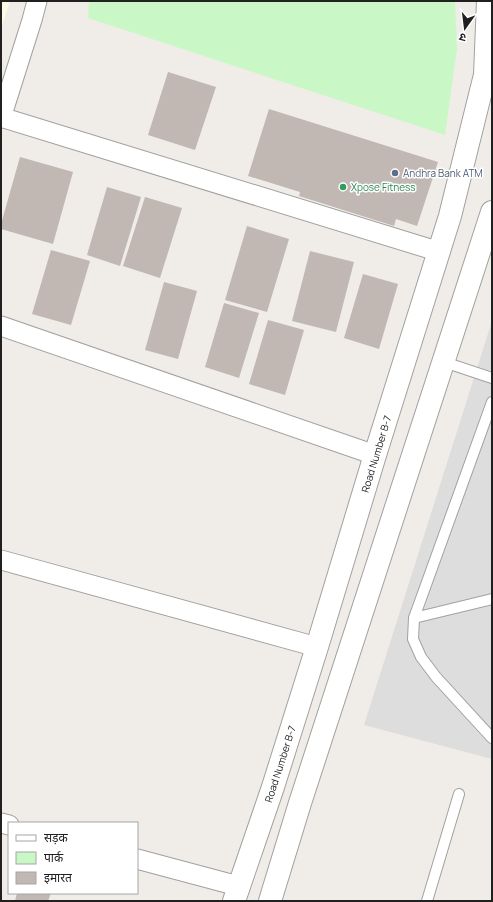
<svg xmlns="http://www.w3.org/2000/svg" width="493" height="902" font-family="Manrope,'Noto Sans Devanagari',sans-serif">
  <style>
    .residential { fill: #dedddd }
    .education { fill: #fefae2 }
    .park { fill: #c9f8c6 }
    .building { fill: #c1b7b3 }
    .lines { fill: none; stroke-linecap: round; stroke-linejoin: round }
    .service-casing { stroke: #a1a1a1; stroke-width: 12 }
    .minor-casing { stroke: #a1a1a1; stroke-width: 21 }
    .tertiary-casing { stroke: #a1a1a1; stroke-width: 24 }
    .service { stroke: #fff; stroke-width: 10 }
    .minor { stroke: #fff; stroke-width: 19 }
    .tertiary { stroke: #fff; stroke-width: 22 }
    .service-dot { fill: #5c6f8a; stroke: #fff; stroke-width: 1.5 }
    .leisure-dot { fill: #2e9e5b; stroke: #fff; stroke-width: 1.5 }
    .labels { text-anchor: middle; dominant-baseline: central; stroke-width: 3; stroke-linejoin: round; paint-order: stroke }
    .service-label { font-size: 10px; fill: #4e5e75; stroke: #fff; text-anchor: start }
    .leisure-label { font-size: 10px; fill: #27864d; stroke: #fff; text-anchor: start }
    .street-label { font-size: 10px; fill: #202020; stroke: #fff }
  </style>
  <rect width="100%" height="100%" fill="#f0ece7"/>
  <path class="residential" d="M 492,321 L 492,759 L 364,725 Z"/>
  <path class="education" d="M 1,1 L 10,1 L 1,29 Z"/>
  <path class="park" d="M 89,1 L 455,1 L 457,49 L 445,135 L 88,18 Z"/>
  <g class="building">
    <path d="M 168,72 L 216,87 L 195,150 L 148,135 Z"/>
    <path d="M 269,109 L 438,162 L 417,226 L 396,219 L 394,226 L 299,196 L 300,192 L 248,176 Z"/>
    <path d="M 20,157 L 73,172 L 53,244 L 1,229 L 1,224 Z"/>
    <path d="M 107,187 L 141,197 L 120,266 L 87,255 Z"/>
    <path d="M 145,197 L 182,208 L 160,278 L 123,266 Z"/>
    <path d="M 247,226 L 289,239 L 267,312 L 225,300 Z"/>
    <path d="M 51,250 L 90,261 L 71,325 L 32,314 Z"/>
    <path d="M 310,251 L 354,262 L 336,332 L 292,321 Z"/>
    <path d="M 363,274 L 398,284 L 379,349 L 344,338 Z"/>
    <path d="M 164,282 L 197,291 L 178,359 L 145,350 Z"/>
    <path d="M 224,303 L 259,313 L 239,378 L 205,367 Z"/>
    <path d="M 268,320 L 304,330 L 285,395 L 249,384 Z"/>
    <path d="M 17,893 L 51,893 L 48,901 L 15,901 Z"/>
  </g>
  <g class="lines">
    <defs>
      <g id="service">
        <path d="M 444,362 L 492,378"/>
        <path d="M 492,402 L 414,618 L 413,639 L 421,657 L 436,677 L 492,738"/>
        <path d="M 414,618 L 492,599"/>
        <path d="M 427,901 L 459,794"/>
      </g>
      <g id="minor">
        <path d="M 1,117 L 440,252"/>
        <path d="M 1,118 L 32,20 L 37,1"/>
        <path d="M 1,326 L 375,455"/>
        <path d="M 1,560 L 317,647"/>
        <path d="M 1,823 L 9,825"/>
        <path d="M 137,859 L 238,886"/>
      </g>
      <g id="tertiary">
        <path d="M 234,901 L 273,787 L 317,647 L 375,455 L 450,216 L 485,75 L 488,1"/>
        <path d="M 270,901 L 300,803 L 492,212"/>
      </g>
    </defs>
    <use href="#service" class="service-casing"/>
    <use href="#minor" class="minor-casing"/>
    <use href="#tertiary" class="tertiary-casing"/>
    <use href="#service" class="service"/>
    <use href="#minor" class="minor"/>
    <use href="#tertiary" class="tertiary"/>
  </g>
  <circle class="service-dot" cx="395" cy="173" r="4"/>
  <circle class="leisure-dot" cx="343" cy="187" r="4"/>
  <g class="labels">
    <g class="service-label">
      <text x="403" y="173">Andhra Bank ATM</text>
    </g>
    <g class="leisure-label">
      <text x="351" y="187">Xpose Fitness</text>
    </g>
    <g class="street-label">
      <text transform="translate(376 454) rotate(-73)">Road Number B-7</text>
      <text transform="translate(280 764) rotate(-72)">Road Number B-7</text>
    </g>
  </g>
  <rect width="493" height="902" fill="none" stroke="#202020" stroke-width="4"/>
  <rect x="8" y="822" width="130" height="72" fill="#ffffff" stroke="#a6a6a6"/>
  <rect x="16" y="835" width="20" height="6" fill="#ffffff" stroke="#a6a6a6"/>
  <text x="44" y="842" font-size="12" fill="#202020">सड़क</text>
  <rect x="16" y="852" width="20" height="12" fill="#c9f8c6" stroke="#a6a6a6"/>
  <text x="44" y="862" font-size="12" fill="#202020">पार्क</text>
  <rect x="16" y="872" width="20" height="12" fill="#c1b7b3" stroke="#a6a6a6"/>
  <text x="44" y="882" font-size="12" fill="#202020">इमारत</text>
  <g transform="translate(465 28) rotate(194)" stroke="#ffffff" stroke-width="3" paint-order="stroke">
  <path d="M0-3L7 15L0 10L-7 15Z" fill="#202020"/>
  <text y="-6" font-size="11" font-weight="bold" text-anchor="middle" fill="#202020">उ</text>
  </g>
</svg>
